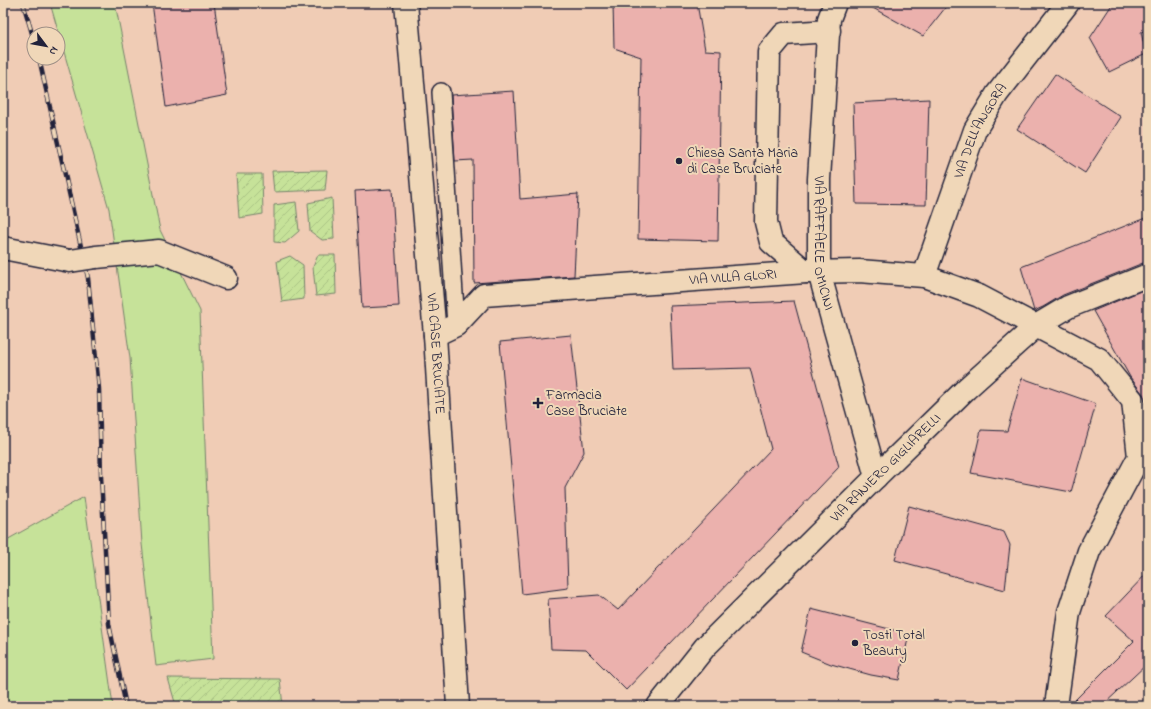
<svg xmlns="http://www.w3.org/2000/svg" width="1151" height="709" font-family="'Indie Flower',sans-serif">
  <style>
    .green { fill: #c6e299; stroke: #74826a }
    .garden { fill: url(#garden-furrows); stroke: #74826a }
    .building { fill: #ebb1ad; stroke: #22223b }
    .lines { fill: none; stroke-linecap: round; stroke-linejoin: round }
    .lane-casing { stroke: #22223b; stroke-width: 20 }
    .street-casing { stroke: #22223b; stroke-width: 25 }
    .lane { stroke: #f0d7b8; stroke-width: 17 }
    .street { stroke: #f0d7b8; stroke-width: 22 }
    .rail-casing { stroke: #22223b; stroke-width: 4.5 }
    .rail { stroke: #f0d7b8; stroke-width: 3; stroke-dasharray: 9; stroke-linecap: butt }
    .street-bridge-casing { stroke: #22223b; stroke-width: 25; stroke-linecap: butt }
    .street-bridge { stroke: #f0d7b8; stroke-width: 22 }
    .poi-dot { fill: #22223b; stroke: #f0d7b8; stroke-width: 1.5 }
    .labels { text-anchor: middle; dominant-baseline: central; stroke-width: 4; stroke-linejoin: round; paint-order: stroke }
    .street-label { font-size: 14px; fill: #22223b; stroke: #f0d7b8 }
    .poi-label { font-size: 14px; fill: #22223b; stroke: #f0d7b8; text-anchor: start }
  </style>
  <defs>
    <pattern id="garden-furrows" width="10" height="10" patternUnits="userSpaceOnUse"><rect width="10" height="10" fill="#c6e299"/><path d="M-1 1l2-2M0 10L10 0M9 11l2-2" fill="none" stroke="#aac285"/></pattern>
  </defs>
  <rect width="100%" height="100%" fill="#f0ccb5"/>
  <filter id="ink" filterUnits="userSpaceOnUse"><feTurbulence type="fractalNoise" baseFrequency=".025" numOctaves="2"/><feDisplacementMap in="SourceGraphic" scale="8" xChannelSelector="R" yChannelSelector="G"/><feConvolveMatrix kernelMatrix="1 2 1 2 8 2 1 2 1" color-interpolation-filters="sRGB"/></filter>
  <g filter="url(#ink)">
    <g class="green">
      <path d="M 50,3 L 115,3 L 160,230 L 200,311 L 213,659 L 156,666 L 142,544 L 130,358 L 109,209 Z"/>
      <path d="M 84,497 L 113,706 L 3,706 L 3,542 Z"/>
    </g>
    <g class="garden">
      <path d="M 327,170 L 325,190 L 274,192 L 272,171 Z"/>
      <path d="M 236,174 L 262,174 L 263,214 L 239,218 Z"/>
      <path d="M 332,198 L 334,239 L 322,240 L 310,231 L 308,203 Z"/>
      <path d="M 296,202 L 299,231 L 285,243 L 274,242 L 274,205 Z"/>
      <path d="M 318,255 L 335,255 L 336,294 L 316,296 L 313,267 Z"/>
      <path d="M 290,256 L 303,265 L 304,299 L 282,302 L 277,261 Z"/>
      <path d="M 168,678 L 280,679 L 283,706 L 176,706 Z"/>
    </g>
    <g class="building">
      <path d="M 152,3 L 214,3 L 227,95 L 166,107 Z"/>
      <path d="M 613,3 L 697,3 L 705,50 L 721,51 L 718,241 L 638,239 L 641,57 L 614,48 Z"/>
      <path d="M 864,3 L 949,3 L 923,36 Z"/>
      <path d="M 1113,3 L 1148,3 L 1148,30 L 1141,32 L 1146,54 L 1109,72 L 1090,38 Z"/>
      <path d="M 1055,74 L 1121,117 L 1085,173 L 1017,129 Z"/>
      <path d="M 514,91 L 520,199 L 578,194 L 574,276 L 474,283 L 473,160 L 455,161 L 451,95 Z"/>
      <path d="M 929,99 L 926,205 L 856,204 L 853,103 Z"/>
      <path d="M 392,189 L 399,306 L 362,308 L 355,191 Z"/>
      <path d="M 1148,217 L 1148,263 L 1143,263 L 1063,295 L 1043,307 L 1034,311 L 1021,267 Z"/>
      <path d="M 1148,288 L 1148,410 L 1143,394 L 1130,377 L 1093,311 Z"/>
      <path d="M 794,301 L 839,467 L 626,690 L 586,650 L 551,649 L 548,599 L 599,595 L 618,610 L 771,449 L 750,368 L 673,370 L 670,306 Z"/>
      <path d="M 571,335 L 584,452 L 565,488 L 568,588 L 522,594 L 500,342 Z"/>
      <path d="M 1022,378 L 1096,404 L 1071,492 L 971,473 L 981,430 L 1007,431 Z"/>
      <path d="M 909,506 L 1004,532 L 1010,545 L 1005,590 L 895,560 Z"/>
      <path d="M 1148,572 L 1148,663 L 1102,706 L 1069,706 L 1134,641 L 1106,616 Z"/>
      <path d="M 811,609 L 909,634 L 899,680 L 871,675 L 831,664 L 801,652 Z"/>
    </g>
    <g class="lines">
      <defs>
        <path id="lane" d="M 441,92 L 456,325"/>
        <g id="street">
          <path id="s1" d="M 406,3 L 435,335 L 458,706"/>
          <path id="s2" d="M 835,3 L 829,19 L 819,179 L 819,272 L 876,477"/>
          <path d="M 3,248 L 70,261"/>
          <path d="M 96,257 L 159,251 L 226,278"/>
          <path d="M 806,272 L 771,242 L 766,222 L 769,52 L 784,34 L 829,31"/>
          <path id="s3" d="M 924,276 L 975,130 L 997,94 L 1068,3"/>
          <path id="s4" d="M 435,335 L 456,325 L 484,295 L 806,272 L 859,271 L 924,276 L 979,296 L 1099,359 L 1133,401 L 1139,457 L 1089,551 L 1069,612 L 1056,706"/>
          <path id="s5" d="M 658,706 L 705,647 L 876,477 L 966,389 L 1036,326 L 1068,307 L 1148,275"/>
        </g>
      </defs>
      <use href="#lane" class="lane-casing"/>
      <use href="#street" class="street-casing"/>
      <use href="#lane" class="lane"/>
      <use href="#street" class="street"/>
      <defs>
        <g id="rail">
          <path d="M 23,3 L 34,40"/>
          <path d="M 39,58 L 88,278 L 99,389 L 101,476 L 109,624 L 126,706"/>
        </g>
      </defs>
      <use href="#rail" class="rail-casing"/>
      <use href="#rail" class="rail"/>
      <defs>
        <path id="street-bridge" d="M 70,261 L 96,257"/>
      </defs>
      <use href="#street-bridge" class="street-bridge-casing"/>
      <use href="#street-bridge" class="street-bridge"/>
    </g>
  </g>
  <g class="poi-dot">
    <circle cx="679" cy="161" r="4"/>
    <path d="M536 397h4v4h4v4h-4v4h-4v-4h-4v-4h4z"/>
    <circle cx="855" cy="643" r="4"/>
  </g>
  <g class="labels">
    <g class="street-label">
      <text stroke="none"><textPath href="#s3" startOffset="156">VIA DELL'ANGORA</textPath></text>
      <text stroke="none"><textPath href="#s2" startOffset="242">VIA RAFFAELE OMICINI</textPath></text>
      <text stroke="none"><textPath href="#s4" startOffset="314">VIA VILLA GLORI</textPath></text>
      <text stroke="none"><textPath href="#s1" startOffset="352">VIA CASE BRUCIATE</textPath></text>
      <text stroke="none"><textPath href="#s5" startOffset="330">VIA RANIERO GIGLIARELLI</textPath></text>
    </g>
    <g class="poi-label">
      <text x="687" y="153">Chiesa Santa Maria<tspan x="687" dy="16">di Case Bruciate</tspan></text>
      <text x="546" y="395">Farmacia<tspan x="546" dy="16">Case Bruciate</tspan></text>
      <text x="863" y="635">Tosti Total<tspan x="863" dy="16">Beauty</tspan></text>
    </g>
  </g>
  <rect width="1151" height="709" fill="none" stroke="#f0d7b8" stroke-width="16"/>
  <rect x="8" y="8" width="1135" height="693" fill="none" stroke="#22223b" stroke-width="1.5" filter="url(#ink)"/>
  <g transform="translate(46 46) rotate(122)"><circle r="19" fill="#f0d7b8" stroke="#9e8f86"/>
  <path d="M0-3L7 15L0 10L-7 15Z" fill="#22223b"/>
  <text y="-6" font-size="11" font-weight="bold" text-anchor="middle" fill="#22223b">N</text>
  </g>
</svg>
